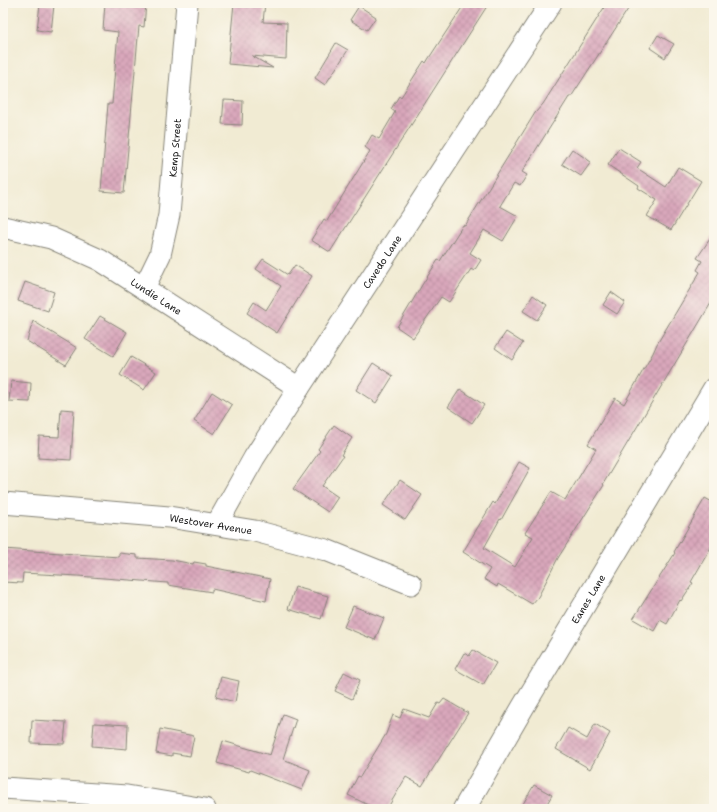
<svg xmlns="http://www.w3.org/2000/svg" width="717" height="812" font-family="'Shantell Sans',sans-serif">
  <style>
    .building { fill: url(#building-cross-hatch) }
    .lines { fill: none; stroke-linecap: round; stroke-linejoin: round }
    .minor-casing { stroke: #868478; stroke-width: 23 }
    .tertiary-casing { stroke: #868478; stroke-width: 24 }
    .minor { stroke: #fff; stroke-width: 21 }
    .tertiary { stroke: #fff; stroke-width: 22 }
    .labels { text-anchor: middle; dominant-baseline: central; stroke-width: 4; stroke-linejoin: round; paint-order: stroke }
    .street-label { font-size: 10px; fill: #1c1c1c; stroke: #fbf7ec }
  </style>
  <defs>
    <pattern id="building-cross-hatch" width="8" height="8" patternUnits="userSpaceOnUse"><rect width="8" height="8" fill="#d9a7bb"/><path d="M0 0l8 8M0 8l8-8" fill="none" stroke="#ba8fa0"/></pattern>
  </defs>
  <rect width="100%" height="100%" fill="#fbf7ec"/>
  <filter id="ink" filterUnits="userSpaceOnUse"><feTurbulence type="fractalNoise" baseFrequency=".025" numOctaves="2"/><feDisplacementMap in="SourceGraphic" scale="8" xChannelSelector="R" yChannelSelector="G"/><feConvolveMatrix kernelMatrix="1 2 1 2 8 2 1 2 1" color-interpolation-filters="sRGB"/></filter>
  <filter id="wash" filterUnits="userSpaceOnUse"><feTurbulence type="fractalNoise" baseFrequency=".012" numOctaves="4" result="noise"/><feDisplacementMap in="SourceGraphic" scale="16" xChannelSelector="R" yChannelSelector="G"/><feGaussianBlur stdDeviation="0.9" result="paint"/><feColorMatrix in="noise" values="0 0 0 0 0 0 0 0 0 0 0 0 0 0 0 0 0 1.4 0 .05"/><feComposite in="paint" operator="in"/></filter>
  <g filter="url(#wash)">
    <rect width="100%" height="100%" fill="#f1ebd3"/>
    <g id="blocks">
      <g class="building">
        <path d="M 105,3 L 146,3 L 144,27 L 139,26 L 124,193 L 101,191 L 108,104 L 112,104 L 118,32 L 103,30 Z"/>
        <path d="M 234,3 L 265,3 L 263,22 L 287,23 L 286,59 L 252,56 L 273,68 L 228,64 Z"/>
        <path d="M 465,3 L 489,3 L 330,252 L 311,240 L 324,219 L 327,221 L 370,151 L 365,147 L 372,135 L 379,139 L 395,112 L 391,109 L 399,96 L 401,97 L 424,61 L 426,63 L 429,58 Z"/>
        <path d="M 607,3 L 632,3 L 571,97 L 569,97 L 522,172 L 527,175 L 520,186 L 514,183 L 500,206 L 518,216 L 503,241 L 484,230 L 470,253 L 481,260 L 474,271 L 471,269 L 449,302 L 441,297 L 413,338 L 397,327 L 422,285 L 438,260 L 440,261 L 463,225 L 465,226 L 535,113 L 543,104 Z"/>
        <path d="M 40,4 L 54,5 L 51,32 L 37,30 Z"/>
        <path d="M 359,6 L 376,17 L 367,30 L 350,20 Z"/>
        <path d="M 658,35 L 674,44 L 665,58 L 650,48 Z"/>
        <path d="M 336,43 L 348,50 L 325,85 L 315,78 Z"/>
        <path d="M 224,100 L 243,101 L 242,125 L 222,124 Z"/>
        <path d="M 619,148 L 641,162 L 637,168 L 666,187 L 678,167 L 701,181 L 671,230 L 647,216 L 657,200 L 638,188 L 639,186 L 608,165 Z"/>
        <path d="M 572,149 L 591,162 L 581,176 L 562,164 Z"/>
        <path d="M 714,233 L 714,298 L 603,484 L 604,485 L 558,558 L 538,597 L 532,604 L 498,584 L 497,587 L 484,579 L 490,569 L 463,552 L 493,502 L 495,504 L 519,462 L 530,468 L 501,520 L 500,519 L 484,548 L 515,567 L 533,537 L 525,533 L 551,492 L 565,500 L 596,449 L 588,444 L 615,398 L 624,404 L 653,353 L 657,344 L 700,272 L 697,270 L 702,261 L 697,258 Z"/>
        <path d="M 263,259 L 288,275 L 295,265 L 312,276 L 277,333 L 247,313 L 254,302 L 266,310 L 281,286 L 256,269 Z"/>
        <path d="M 25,282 L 54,292 L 48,311 L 18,301 Z"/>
        <path d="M 611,292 L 625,302 L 617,314 L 603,305 Z"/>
        <path d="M 533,295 L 547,305 L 537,320 L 523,311 Z"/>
        <path d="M 100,316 L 127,332 L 113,356 L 85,339 Z"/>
        <path d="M 33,321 L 77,348 L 66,365 L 27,341 Z"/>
        <path d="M 506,332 L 523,343 L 512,360 L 495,348 Z"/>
        <path d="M 131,357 L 156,372 L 144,390 L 120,375 Z"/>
        <path d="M 373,363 L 393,376 L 376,403 L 356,390 Z"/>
        <path d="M 11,381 L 31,383 L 30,402 L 9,401 Z"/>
        <path d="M 460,389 L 484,405 L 472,423 L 448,407 Z"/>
        <path d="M 212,392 L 232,405 L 214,434 L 194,421 Z"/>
        <path d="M 61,409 L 74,410 L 71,460 L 38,458 L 39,436 L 59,437 Z"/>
        <path d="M 334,425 L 352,438 L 341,455 L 343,456 L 322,486 L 338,497 L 328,512 L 293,489 L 320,451 L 318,449 Z"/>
        <path d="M 400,480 L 422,495 L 405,520 L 383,505 Z"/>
        <path d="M 705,498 L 714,503 L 714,542 L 691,582 L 693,583 L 681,601 L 680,600 L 667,624 L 660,620 L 654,631 L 633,619 L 675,553 L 674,552 Z"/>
        <path d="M 3,549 L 119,557 L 119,553 L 137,555 L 137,558 L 172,560 L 193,564 L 194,562 L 206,564 L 206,566 L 270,579 L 266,601 L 212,589 L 212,592 L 168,585 L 168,583 L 78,576 L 23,573 L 22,583 L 3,582 Z"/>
        <path d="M 295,587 L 328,596 L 321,619 L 288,609 Z"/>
        <path d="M 353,606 L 384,618 L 375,640 L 344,627 Z"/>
        <path d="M 473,650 L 496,663 L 483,685 L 455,669 L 464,653 L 469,656 Z"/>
        <path d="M 344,672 L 360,680 L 352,699 L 335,691 Z"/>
        <path d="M 221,677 L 239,681 L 235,702 L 216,697 Z"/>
        <path d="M 444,699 L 468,713 L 422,786 L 406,777 L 387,809 L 376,809 L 348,795 L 358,776 L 360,777 L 386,734 L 393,715 L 400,718 L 404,709 L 429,718 L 438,703 L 440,704 Z"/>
        <path d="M 283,714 L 296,719 L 283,759 L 310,770 L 302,790 L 250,770 L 249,772 L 217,763 L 223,741 L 270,755 Z"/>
        <path d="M 32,720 L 66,722 L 64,744 L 31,743 Z"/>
        <path d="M 94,723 L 128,725 L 127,749 L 92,746 Z"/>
        <path d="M 595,724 L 610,733 L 590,769 L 556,749 L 568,728 L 587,739 Z"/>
        <path d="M 160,729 L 194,736 L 190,756 L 172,753 L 172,756 L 156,753 Z"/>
        <path d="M 534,785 L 552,795 L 544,809 L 520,809 Z"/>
      </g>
    </g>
  </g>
  <g filter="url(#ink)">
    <use href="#blocks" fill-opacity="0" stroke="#868478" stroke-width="1"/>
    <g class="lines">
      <defs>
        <g id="minor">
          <path id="s1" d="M 3,227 L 51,238 L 100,260 L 299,388"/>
          <path id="s2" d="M 144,288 L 160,255 L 169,215 L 187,3"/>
          <path id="s3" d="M 3,503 L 169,517 L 255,531 L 326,550 L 411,584"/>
          <path id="s4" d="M 217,524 L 254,458 L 299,388 L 551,3"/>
          <path d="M 3,788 L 127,796 L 205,809"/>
        </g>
        <g id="tertiary">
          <path id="s5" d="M 464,809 L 523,707 L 714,389"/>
        </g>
      </defs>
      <use href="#minor" class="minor-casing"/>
      <use href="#tertiary" class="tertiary-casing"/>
      <use href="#minor" class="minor"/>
      <use href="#tertiary" class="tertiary"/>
    </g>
  </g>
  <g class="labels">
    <g class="street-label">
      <text stroke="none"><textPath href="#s2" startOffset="145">Kemp Street</textPath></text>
      <text stroke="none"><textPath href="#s4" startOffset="310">Cavedo Lane</textPath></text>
      <text stroke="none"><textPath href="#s1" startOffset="170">Lundie Lane</textPath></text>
      <text stroke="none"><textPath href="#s3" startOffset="209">Westover Avenue</textPath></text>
      <text stroke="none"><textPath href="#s5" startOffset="244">Eanes Lane</textPath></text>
    </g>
  </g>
  <rect width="717" height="812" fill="none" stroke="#fbf7ec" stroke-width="16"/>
</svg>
